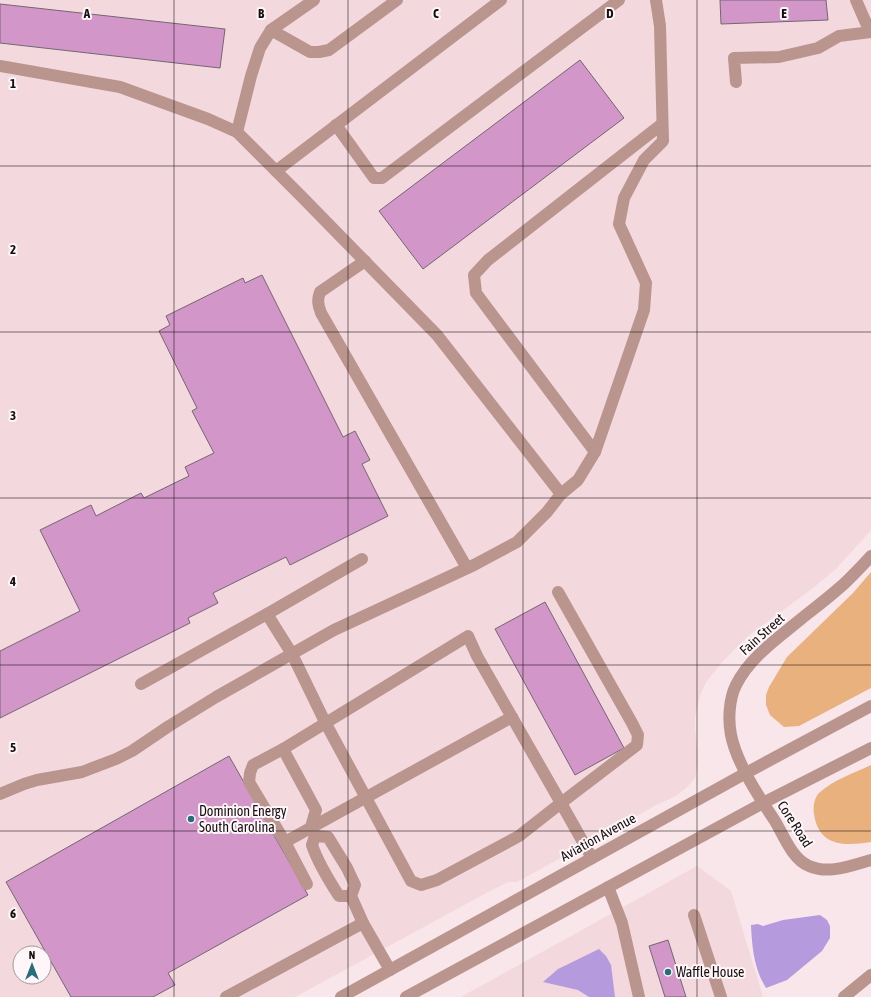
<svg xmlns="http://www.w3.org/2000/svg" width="871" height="997" font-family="'Asap Condensed',sans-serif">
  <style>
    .built { fill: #f3d8de; fill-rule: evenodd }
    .green { fill: #e9b17e }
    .water { fill: #b59ade }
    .building { fill: #d396c9; stroke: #736771 }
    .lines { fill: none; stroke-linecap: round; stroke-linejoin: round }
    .minor { stroke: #b9958d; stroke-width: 12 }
    .grid { fill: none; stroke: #150f10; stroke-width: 1; stroke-opacity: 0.55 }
    .poi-dot { fill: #276e7b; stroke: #fef6f8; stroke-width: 1.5 }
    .labels { text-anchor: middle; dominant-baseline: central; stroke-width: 4; stroke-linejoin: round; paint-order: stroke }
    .street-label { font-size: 14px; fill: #150f10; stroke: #fef6f8 }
    .poi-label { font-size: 14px; fill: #150f10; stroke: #fef6f8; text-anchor: start }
    .grid-label { font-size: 13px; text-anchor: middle; font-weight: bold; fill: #150f10; stroke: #fef6f8; stroke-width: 4; stroke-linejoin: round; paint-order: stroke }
  </style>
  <rect width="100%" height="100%" fill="#f8e6ea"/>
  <g class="built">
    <path d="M 0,0 L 871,0 L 871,530 L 836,569 L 809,591 L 748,636 L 724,660 L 706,682 L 700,695 L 695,718 L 695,728 L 698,754 L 698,764 L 695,778 L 685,789 L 674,797 L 656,805 L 517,882 L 508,882 L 490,891 L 295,997 L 0,997 ZM 20,953 L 44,953 L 44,977 L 20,977 Z"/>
    <path d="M 697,866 L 731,891 L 763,997 L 461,997 Z"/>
  </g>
  <g class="green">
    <path d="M 871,572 L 871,688 L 799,726 L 784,727 L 770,715 L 766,705 L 766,695 L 769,687 L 787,657 L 853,593 Z"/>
    <path d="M 871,765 L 871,842 C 844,846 819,847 814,814 C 813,807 814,798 819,793 C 833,780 854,773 871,765 Z"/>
  </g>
  <g class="water">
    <path d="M 820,915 L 827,920 L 830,926 L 830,938 L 822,951 L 787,980 L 766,988 C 754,969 752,947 751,925 L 758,924 L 763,926 L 783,920 Z"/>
    <path d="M 599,949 L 606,956 L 611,965 L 615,997 L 589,997 L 578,990 L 543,982 L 558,969 Z"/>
  </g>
  <g class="building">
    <path d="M 720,0 L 826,0 L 828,20 L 721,24 Z"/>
    <path d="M 0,4 L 225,29 L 220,68 L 0,43 Z"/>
    <path d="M 580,60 L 624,118 L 423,269 L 379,211 Z"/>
    <path d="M 262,275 L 343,437 L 355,431 L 370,460 L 362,464 L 388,516 L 290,565 L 286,557 L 213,593 L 218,603 L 188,618 L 190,623 L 0,718 L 0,651 L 80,611 L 40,530 L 91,505 L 96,516 L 141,493 L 144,498 L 189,476 L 185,467 L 214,453 L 192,411 L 197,408 L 159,331 L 170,325 L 166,316 L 243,278 L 245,283 Z"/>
    <path d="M 545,602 L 624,748 L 575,775 L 495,629 Z"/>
    <path d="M 229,756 L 308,895 L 168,973 L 175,985 L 153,997 L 71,997 L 6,882 Z"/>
    <path d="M 668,940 L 686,997 L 665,997 L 649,946 Z"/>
  </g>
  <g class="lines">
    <g class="minor">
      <path d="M 856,0 L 866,23 L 871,25"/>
      <path d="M 271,30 L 310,52 L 319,52 L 329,50 L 397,0"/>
      <path d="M 0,66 L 120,87 L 208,119 L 237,132 L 302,197 L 437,335 L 561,494"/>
      <path d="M 736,82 L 734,58 L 779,57 L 818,48 L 839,36 L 871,32"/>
      <path d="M 336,125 L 374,178 L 382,178 L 619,0"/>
      <path d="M 237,132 L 251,76 L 260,48 L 271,30 L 314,0"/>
      <path d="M 276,171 L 501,0"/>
      <path d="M 365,261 L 320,292 C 317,300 318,305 321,313 L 467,568"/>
      <path d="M 595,452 L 476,293 L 474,275 L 488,260 L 662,124"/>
      <path d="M 871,556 C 863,565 854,574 846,582 C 832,595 816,607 801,619 C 778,638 750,657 736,685 C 729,699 728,720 731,735 C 737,764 759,797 775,821 C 784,836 792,859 809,866 C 829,875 852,865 871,860"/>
      <path d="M 267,614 L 292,654 L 325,722 L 411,881 L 421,885 L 437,880 L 519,836 L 561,803 L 592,858"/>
      <path d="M 141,684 L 267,614 L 362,559"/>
      <path d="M 283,749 L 253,765 L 250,773 L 249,782 L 285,842 L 512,717"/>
      <path d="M 0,794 L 24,784 L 37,780 L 82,772 L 116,759 L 132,751 L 169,726 L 216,697 L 334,630 L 474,565 L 517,542 L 547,512 L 561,494 L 578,480 L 595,452 L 644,310 L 646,283 L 619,224 L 624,198 L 644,160 L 663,141 L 660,26 L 656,0"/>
      <path d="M 315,836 L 328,837 L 347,868 L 355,885 L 351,896 L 363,923"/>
      <path d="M 285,842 L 307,884"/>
      <path d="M 608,887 L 622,923 L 639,997"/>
      <path d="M 351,896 L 339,896 C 328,879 318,863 312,845 L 315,836 L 311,827 L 316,810 L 283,749 L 468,636 L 477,656 L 561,803 L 637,745 L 638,735 L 632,723 L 558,592"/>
      <path d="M 694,915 L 721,997"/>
      <path d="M 226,997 L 363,923 L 390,970"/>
      <path d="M 341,997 L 746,773 L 871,706"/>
      <path d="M 406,997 L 763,803 L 871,748"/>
      <path d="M 844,997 L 871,975"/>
    </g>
  </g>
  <path class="grid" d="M 174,0 L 174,997M 348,0 L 348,997M 523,0 L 523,997M 697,0 L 697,997M 0,166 L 871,166M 0,332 L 871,332M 0,498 L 871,498M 0,665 L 871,665M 0,831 L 871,831"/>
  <g class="poi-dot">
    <circle cx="191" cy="819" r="4"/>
    <circle cx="668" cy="972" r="4"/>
  </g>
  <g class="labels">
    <g class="street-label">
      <text transform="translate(762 634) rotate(-42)">Fain Street</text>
      <text transform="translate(795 824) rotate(57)">Core Road</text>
      <text transform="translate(598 837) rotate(-29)">Aviation Avenue</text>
    </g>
    <g class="poi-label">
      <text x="199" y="811">Dominion Energy<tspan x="199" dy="16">South Carolina</tspan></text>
      <text x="676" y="972">Waffle House</text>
    </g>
  </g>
  <g class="grid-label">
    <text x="87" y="18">A</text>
    <text x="261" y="18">B</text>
    <text x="436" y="18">C</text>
    <text x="610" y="18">D</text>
    <text x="784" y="18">E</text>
    <text x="13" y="88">1</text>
    <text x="13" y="254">2</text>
    <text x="13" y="420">3</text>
    <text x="13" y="586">4</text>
    <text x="13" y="752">5</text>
    <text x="13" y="918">6</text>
  </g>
  <g transform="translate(32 965)"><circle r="19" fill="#fef6f8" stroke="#a19a9b"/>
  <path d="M0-3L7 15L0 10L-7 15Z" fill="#276e7b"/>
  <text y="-6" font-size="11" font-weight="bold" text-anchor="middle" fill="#150f10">N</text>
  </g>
</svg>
